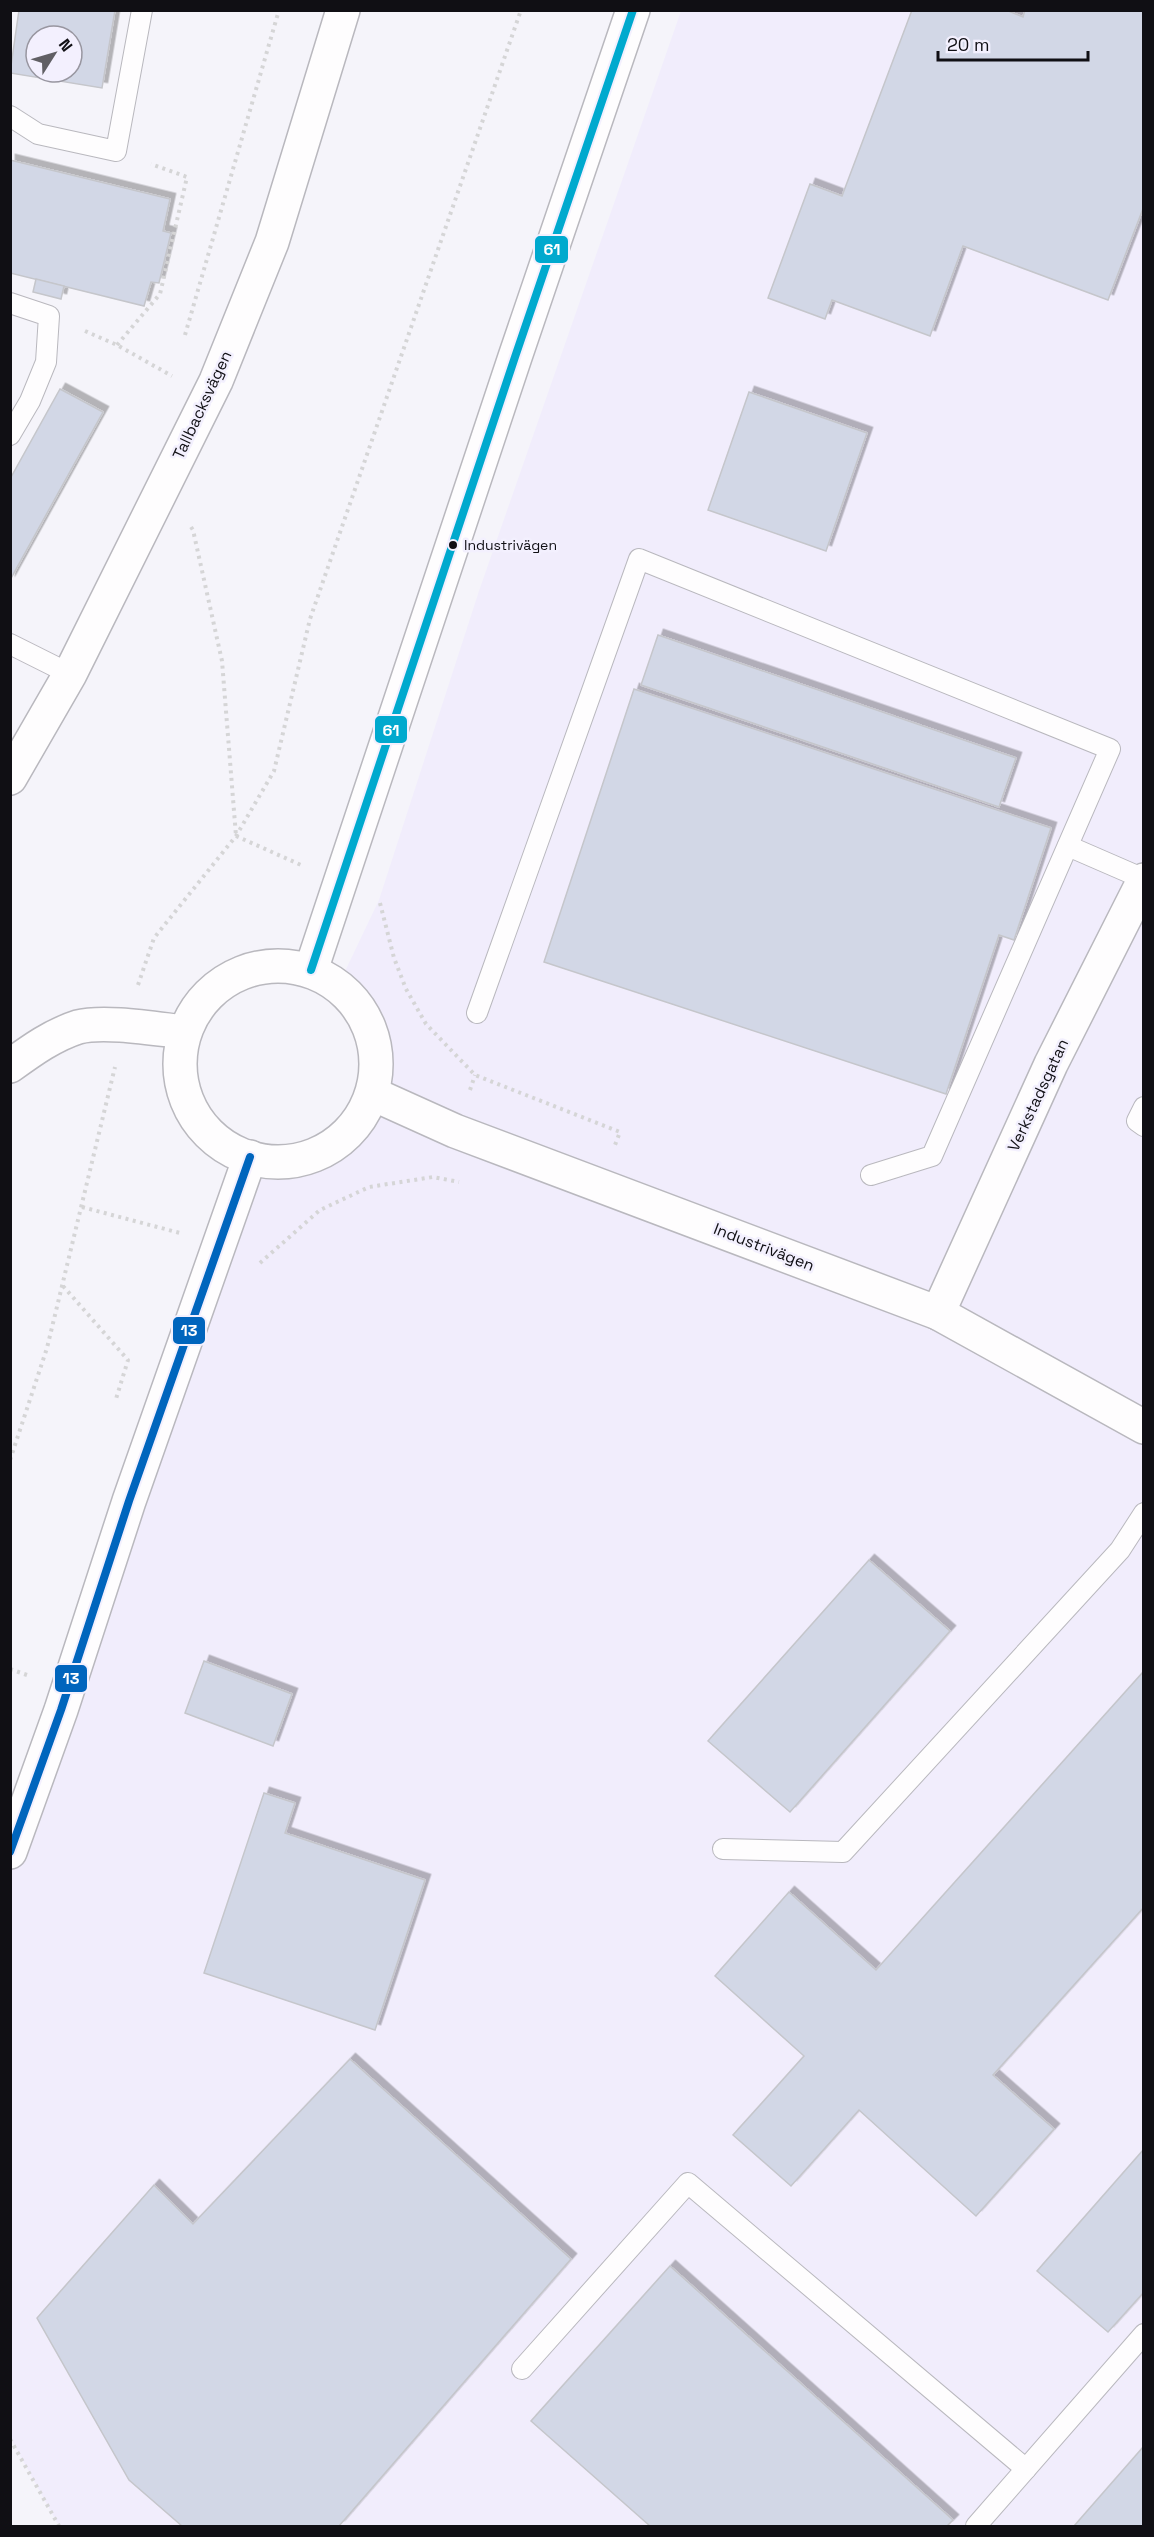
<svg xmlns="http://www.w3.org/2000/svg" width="1154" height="2537" font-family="'Space Grotesk',sans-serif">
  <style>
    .built { fill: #f1edfc }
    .building { fill: #d2d7e6; stroke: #c5c6cb; stroke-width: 1.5; fill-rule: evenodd; filter: url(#shadow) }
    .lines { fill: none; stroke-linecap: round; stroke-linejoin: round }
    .lane-casing { stroke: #b9b8be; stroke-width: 22 }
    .street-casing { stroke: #b9b8be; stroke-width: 36 }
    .secondary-casing { stroke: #b9b8be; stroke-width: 36 }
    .path { stroke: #d5d5d6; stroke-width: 4; stroke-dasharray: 3 4.5; stroke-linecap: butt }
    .lane { stroke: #fefdfe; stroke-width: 20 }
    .street { stroke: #fefdfe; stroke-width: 33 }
    .secondary { stroke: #fefdfe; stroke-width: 33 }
    .bus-1-casing { stroke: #f3f0fe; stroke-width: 12 }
    .bus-2-casing { stroke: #f3f0fe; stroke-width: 12 }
    .bus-1 { stroke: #00a9ce; stroke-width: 8 }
    .bus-2 { stroke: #0065bd; stroke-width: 8 }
    .bus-dot { fill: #100f14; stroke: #f3f0fe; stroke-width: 2 }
    .labels { text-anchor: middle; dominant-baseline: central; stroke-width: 5; stroke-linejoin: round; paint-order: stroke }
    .bus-label { font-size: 14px; fill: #100f14; stroke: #f3f0fe; text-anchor: start }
    .street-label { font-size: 16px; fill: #100f14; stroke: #f3f0fe }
    .line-badge { stroke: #f3f0fe; stroke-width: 2 }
    .badge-label { font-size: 16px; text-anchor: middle; font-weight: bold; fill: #fff }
  </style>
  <defs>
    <filter id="shadow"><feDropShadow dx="5.5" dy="-5.5" stdDeviation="0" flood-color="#0004"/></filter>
  </defs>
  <rect width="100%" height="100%" fill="#f5f4fa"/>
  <path class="built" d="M 681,11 L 1143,11 L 1143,2526 L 59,2526 L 11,2439 L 11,1852 L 250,1157 L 276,1163 L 299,1159 L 325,1150 L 359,1119 L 376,1055 L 368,1027 L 354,1003 L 338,986 L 379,900 L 479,591 Z"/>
  <g class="building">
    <path d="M 19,10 L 115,10 L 102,88 L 10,73 ZM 36,36 L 72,36 L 72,72 L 36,72 Z"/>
    <path d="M 912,10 L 1006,10 L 1023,17 L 1025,10 L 1144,10 L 1144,206 L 1108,300 L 963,246 L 930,336 L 832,300 L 825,319 L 768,298 L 810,184 L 842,196 Z"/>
    <path d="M 10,160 L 170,199 L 163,231 L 171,233 L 159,283 L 151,282 L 144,306 L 10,273 Z"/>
    <path d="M 36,279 L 64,286 L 61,299 L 33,292 Z"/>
    <path d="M 60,389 L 103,412 L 10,580 L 10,479 Z"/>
    <path d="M 749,392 L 867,433 L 826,551 L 708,510 Z"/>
    <path d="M 658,635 L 1016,758 L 999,807 L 641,685 Z"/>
    <path d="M 634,689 L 1051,828 L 1014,940 L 999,935 L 946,1094 L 544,962 Z"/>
    <path d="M 869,1560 L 950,1631 L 790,1812 L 708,1741 Z"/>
    <path d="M 204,1661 L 292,1694 L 273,1746 L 185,1713 Z"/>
    <path d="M 1144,1671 L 1144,1907 L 993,2075 L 1054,2129 L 976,2216 L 859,2110 L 791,2186 L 733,2135 L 804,2056 L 715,1976 L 789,1892 L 876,1970 Z"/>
    <path d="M 264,1793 L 295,1803 L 285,1833 L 425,1880 L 375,2030 L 204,1973 Z"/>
    <path d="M 350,2059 L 571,2259 L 339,2526 L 182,2526 L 129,2480 L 37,2318 L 154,2185 L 193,2224 Z"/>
    <path d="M 1144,2149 L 1144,2292 L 1108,2332 L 1037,2271 Z"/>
    <path d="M 670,2266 L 953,2520 L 947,2526 L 650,2526 L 531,2421 Z"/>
    <path d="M 1144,2446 L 1144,2526 L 1074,2526 Z"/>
  </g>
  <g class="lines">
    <defs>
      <g id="lane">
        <path d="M 10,116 L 38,134 L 116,151 L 142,10"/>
        <path d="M 10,303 L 49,316 L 46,362 L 30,401 L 10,435"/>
        <path d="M 10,644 L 70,674"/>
        <path d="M 1068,846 L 1144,879"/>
        <path d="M 477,1013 L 639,559 L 1110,749 L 932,1156 L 871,1175"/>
        <path d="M 1144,1107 L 1137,1121 L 1144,1126"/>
        <path d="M 723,1849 L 843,1852 L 1120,1550 L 1144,1513"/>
        <path d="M 522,2369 L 688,2183 L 1026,2469"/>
        <path d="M 976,2526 L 1144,2334"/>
      </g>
      <g id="street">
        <path d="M 10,778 L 70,674 L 216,381 L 272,242 L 343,10"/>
        <path d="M 10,1066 C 32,1050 53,1035 78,1027 C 104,1020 157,1029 184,1032"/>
        <path d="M 373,1094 L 455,1131 L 938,1313 L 1144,1427"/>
        <path d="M 938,1313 L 1051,1064 L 1144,880"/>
      </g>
      <g id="secondary">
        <circle cx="278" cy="1064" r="98"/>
        <path d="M 311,970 L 515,357 L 633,10"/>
        <path d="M 10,1852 L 61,1710 L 129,1501 L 250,1157"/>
      </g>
    </defs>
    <use href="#lane" class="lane-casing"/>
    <use href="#street" class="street-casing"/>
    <use href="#secondary" class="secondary-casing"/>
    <g class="path">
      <path d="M 85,331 L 117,345 L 172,376"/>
      <path d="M 185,335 L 279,10"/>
      <path d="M 117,345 L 160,294 L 187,177 L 151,164"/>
      <path d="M 191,527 L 193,530 L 222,661 L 236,836"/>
      <path d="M 236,836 L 301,865"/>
      <path d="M 380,903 L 394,958 L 406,989 L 426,1024 L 475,1075 L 620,1132 L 615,1145"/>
      <path d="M 138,985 L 154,938 L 236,836 L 274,771 L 310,619 L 521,10"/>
      <path d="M 470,1090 L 475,1075"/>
      <path d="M 82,1207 L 180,1233"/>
      <path d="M 260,1263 L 320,1210 L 369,1187 L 433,1177 L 459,1182"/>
      <path d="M 63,1286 L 128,1360 L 116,1399"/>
      <path d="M 10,1460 L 47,1348 L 115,1067"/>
      <path d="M 10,1669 L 27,1675"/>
      <path d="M 10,2439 L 59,2526"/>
    </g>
    <use href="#lane" class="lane"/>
    <use href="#street" class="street"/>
    <use href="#secondary" class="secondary"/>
    <defs>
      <path id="bus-1" d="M 311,970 L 515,357 L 633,10"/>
      <path id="bus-2" d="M 10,1852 L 61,1710 L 129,1501 L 250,1157"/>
    </defs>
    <use href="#bus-1" class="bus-1-casing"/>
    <use href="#bus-2" class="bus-2-casing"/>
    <use href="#bus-1" class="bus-1"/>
    <use href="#bus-2" class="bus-2"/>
  </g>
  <circle class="bus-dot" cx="453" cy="545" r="5"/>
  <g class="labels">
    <g class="bus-label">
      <text x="464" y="545">Industrivägen</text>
    </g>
    <g class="street-label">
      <text transform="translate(202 405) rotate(-65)">Tallbacksvägen</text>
      <text transform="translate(1038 1095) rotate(-65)">Verkstadsgatan</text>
      <text transform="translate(764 1247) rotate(21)">Industrivägen</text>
    </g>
  </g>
  <g class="line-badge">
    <rect x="534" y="235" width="35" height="29" rx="6" fill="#00a9ce"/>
    <rect x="374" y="715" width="34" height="29" rx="6" fill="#00a9ce"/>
    <rect x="172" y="1316" width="34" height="29" rx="6" fill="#0065bd"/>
    <rect x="54" y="1664" width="34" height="29" rx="6" fill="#0065bd"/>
  </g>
  <g class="badge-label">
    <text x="552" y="255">61</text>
    <text x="391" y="736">61</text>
    <text x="189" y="1336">13</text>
    <text x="71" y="1684">13</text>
  </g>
  <rect width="1154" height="2537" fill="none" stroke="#100f14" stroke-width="24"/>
  <g transform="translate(54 54) rotate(53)"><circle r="28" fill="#f3f0fe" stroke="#9896a0" stroke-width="1.5"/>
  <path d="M0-4.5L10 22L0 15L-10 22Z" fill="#605f64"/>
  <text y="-9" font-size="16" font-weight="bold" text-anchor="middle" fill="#100f14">N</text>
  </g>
  <path d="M938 51v9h150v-9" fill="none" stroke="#100f14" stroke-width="3"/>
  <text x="947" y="51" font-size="18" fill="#100f14" stroke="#f3f0fe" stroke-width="4.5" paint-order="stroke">20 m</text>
</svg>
